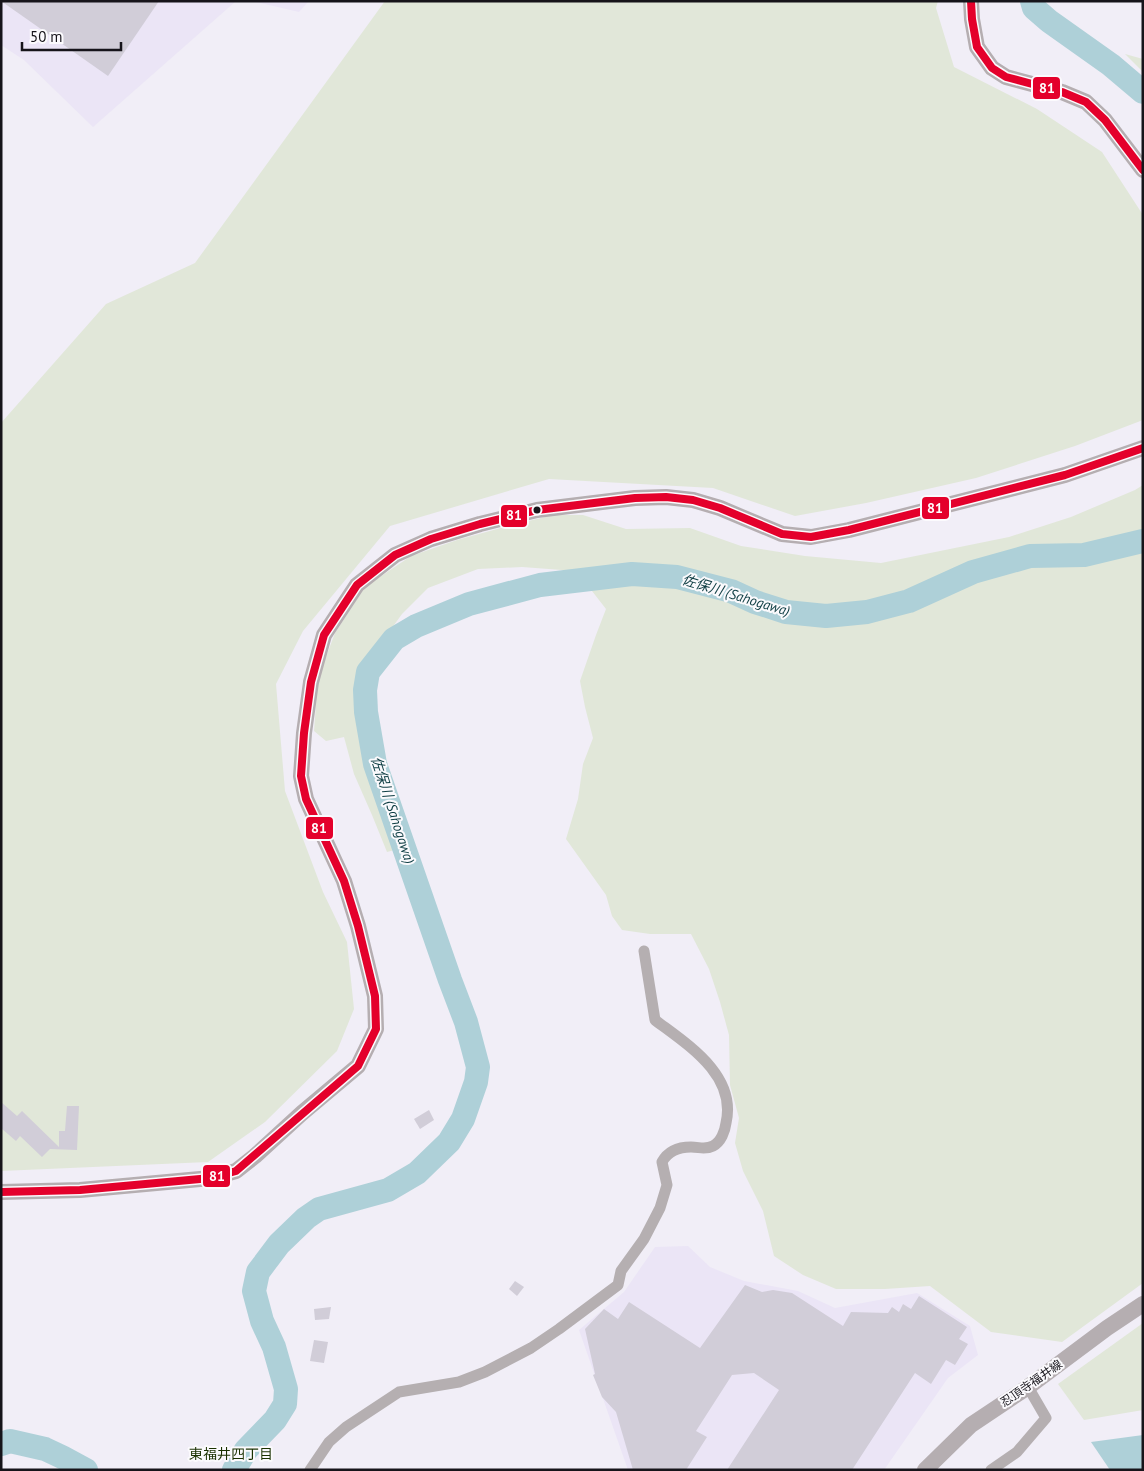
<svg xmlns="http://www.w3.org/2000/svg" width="1144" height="1471" font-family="'PT Sans','Noto Sans JP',sans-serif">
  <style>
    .built { fill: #ebe5f6 }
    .green { fill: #e1e7d9 }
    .water { fill: #aed0d8 }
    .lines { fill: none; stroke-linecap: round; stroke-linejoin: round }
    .river { stroke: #aed0d8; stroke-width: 24 }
    .building { fill: #d1cdd8 }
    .minor { stroke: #b5afb1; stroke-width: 11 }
    .secondary { stroke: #b5aeb1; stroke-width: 16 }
    .bus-1-casing { stroke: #fbfafd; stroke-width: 11 }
    .bus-1 { stroke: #e4002b; stroke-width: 8 }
    .bus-dot { fill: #16141a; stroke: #fbfafd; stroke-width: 2 }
    .labels { text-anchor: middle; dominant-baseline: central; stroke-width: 4; stroke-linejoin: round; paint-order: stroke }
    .street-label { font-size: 12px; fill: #16141a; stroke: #fbfafd }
    .water-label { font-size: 14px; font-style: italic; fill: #0f3e44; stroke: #fbfafd }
    .neighbourhood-label { font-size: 14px; fill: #1a3100; stroke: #fbfafd }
    .line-badge { stroke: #fbfafd; stroke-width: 2 }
    .badge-label { font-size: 14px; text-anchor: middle; font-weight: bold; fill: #fff }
  </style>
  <rect width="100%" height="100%" fill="#f1eef7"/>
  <g class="built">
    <path d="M 1,1 L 236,1 L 93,127 L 24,60 L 1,45 Z"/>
    <path d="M 252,1 L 309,1 L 299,12 Z"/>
    <path d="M 688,1246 L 710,1267 L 744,1281 L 798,1291 L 835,1308 L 917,1293 L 970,1326 L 978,1355 L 948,1378 L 884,1470 L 628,1470 L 579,1330 L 624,1292 L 655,1247 Z"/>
  </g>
  <g class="green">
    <path d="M 385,1 L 938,1 L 936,8 L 954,67 L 1037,109 L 1102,152 L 1143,215 L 1143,420 L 1075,446 L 976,478 L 866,503 L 795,516 L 713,488 L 549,479 L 390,526 L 303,631 L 276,684 L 285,791 L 323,892 L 347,942 L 354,1009 L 337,1051 L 265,1122 L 208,1162 L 1,1171 L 1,423 L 106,304 L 195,263 Z"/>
    <path d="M 1125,54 L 1143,59 L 1143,72 Z"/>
    <path d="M 1143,485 L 1143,1283 L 1062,1342 L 991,1332 L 930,1286 L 885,1289 L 836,1289 L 803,1275 L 774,1256 L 763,1211 L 743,1171 L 735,1143 L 739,1118 L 730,1085 L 729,1035 L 720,1002 L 709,969 L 691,934 L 650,934 L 622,930 L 612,916 L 606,895 L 566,839 L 578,799 L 583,764 L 593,738 L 585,707 L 580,681 L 596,635 L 606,609 L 592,591 L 562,570 L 522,567 L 478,569 L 428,588 L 402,614 L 363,668 L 357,703 L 360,739 L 376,793 L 398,849 L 387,852 L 372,815 L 354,774 L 344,737 L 326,741 L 314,731 L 318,678 L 335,633 L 365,587 L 411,556 L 457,540 L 508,526 L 553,515 L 583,515 L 626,529 L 690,528 L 741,546 L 805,556 L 881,563 L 1009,537 L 1071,517 L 1135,490 Z"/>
    <path d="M 1143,1323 L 1143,1410 L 1084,1420 L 1058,1384 Z"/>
  </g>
  <path class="water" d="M 1143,1435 L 1143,1470 L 1110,1470 L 1091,1442 Z"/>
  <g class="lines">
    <g class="river">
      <path d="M 1032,1 L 1034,8 L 1049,21 L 1111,65 L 1143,92"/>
      <path d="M 1,1444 L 10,1441 L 45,1449 L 62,1457 L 86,1470"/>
      <path d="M 234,1470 L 246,1450 L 275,1420 L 285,1404 L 286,1389 L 274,1347 L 262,1321 L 254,1291 L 258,1272 L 279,1244 L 306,1218 L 319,1209 L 388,1190 L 417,1173 L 449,1142 L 463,1119 L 476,1082 L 478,1067 L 466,1022 L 450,980 L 375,764 L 366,712 L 365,690 L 368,672 L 394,639 L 416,626 L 469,604 L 540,585 L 632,574 L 677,577 L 731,591 L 755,602 L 786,612 L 826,616 L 867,612 L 909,601 L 973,572 L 1030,556 L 1084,555 L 1143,541"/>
    </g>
  </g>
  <g class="building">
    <path d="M 1,1 L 159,1 L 108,76 Z"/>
    <path d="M 1,1102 L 17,1116 L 22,1111 L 59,1147 L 59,1131 L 65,1131 L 67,1106 L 79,1106 L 77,1150 L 50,1149 L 42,1157 L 20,1136 L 16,1141 L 1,1128 Z"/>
    <path d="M 429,1110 L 434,1120 L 420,1129 L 414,1119 Z"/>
    <path d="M 515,1281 L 524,1287 L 517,1296 L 509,1289 Z"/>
    <path d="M 745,1285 L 762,1292 L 773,1290 L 792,1293 L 843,1326 L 851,1312 L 888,1313 L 892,1307 L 899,1312 L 903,1304 L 911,1309 L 919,1296 L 967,1327 L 959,1339 L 968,1344 L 955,1365 L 946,1360 L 931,1384 L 915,1373 L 852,1470 L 727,1470 L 779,1390 L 754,1373 L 732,1375 L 696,1431 L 707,1437 L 686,1470 L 633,1470 L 616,1412 L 602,1397 L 593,1375 L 595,1374 L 585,1329 L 604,1309 L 618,1319 L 629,1302 L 700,1348 Z"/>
    <path d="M 331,1307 L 329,1319 L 315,1320 L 314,1309 Z"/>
    <path d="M 314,1340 L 328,1342 L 324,1363 L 310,1361 Z"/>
  </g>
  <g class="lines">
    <g class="minor">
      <path d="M 310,1470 L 329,1442 L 346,1427 L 399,1392 L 459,1382 L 485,1372 L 531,1348 L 559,1329 L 618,1285 L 621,1271 L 644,1239 L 660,1208 L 667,1185 L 662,1162 C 668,1151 679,1147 691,1147 C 700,1147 705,1150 713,1146 C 721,1142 725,1131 726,1123 C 737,1075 688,1045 655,1020 L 644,951"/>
      <path d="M 991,1470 L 1017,1452 L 1046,1418 L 1028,1387"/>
    </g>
    <g class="secondary">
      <path d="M 971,1 L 972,19 L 977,47 L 992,68 L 1006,77 L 1062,92 L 1086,102 L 1105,120 L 1143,170"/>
      <path d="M 1,1192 L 80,1190 L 211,1178 L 236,1171 L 255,1156 L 302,1113 L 358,1066 L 376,1029 L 375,996 L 358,926 L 344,881 L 306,799 L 301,776 L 304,733 L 311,682 L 324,635 L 357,585 L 395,555 L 431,539 L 480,524 L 537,510 L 635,498 L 666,497 L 693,500 L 720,508 L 782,534 L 811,537 L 849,530 L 1065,475 L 1143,448"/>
      <path d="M 925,1470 L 971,1425 L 1028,1387 L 1107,1328 L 1143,1304"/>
    </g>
    <defs>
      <g id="bus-1">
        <path d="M 971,1 L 972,19 L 977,47 L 992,68 L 1006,77 L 1062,92 L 1086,102 L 1105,120 L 1143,170"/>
        <path d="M 1,1192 L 80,1190 L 211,1178 L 236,1171 L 358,1066 L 376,1029 L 375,996 L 358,926 L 344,881 L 306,799 L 301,776 L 304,733 L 311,682 L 324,635 L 357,585 L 395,555 L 431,539 L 480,524 L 537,510 L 635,498 L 666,497 L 693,500 L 720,508 L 782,534 L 811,537 L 849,530 L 1065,475 L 1143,448"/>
      </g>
    </defs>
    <use href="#bus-1" class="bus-1-casing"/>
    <use href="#bus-1" class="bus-1"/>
  </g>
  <circle class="bus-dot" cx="537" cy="510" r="4.5"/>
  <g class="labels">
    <g class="street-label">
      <text transform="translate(1031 1383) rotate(-35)">忍頂寺福井線</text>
    </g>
    <g class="water-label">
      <text transform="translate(736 595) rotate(17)">佐保川 (Sahogawa)</text>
      <text transform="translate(393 810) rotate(72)">佐保川 (Sahogawa)</text>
    </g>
    <g class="neighbourhood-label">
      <text x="231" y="1454">東福井四丁目</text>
    </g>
  </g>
  <g class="line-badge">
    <rect x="1032" y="76" width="29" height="24" rx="5" fill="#e4002b"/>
    <rect x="921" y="496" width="29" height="24" rx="5" fill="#e4002b"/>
    <rect x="500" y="504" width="28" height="24" rx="5" fill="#e4002b"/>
    <rect x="305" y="816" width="29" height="24" rx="5" fill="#e4002b"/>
    <rect x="202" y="1164" width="29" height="24" rx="5" fill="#e4002b"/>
  </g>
  <g class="badge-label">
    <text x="1047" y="93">81</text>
    <text x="935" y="513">81</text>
    <text x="514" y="520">81</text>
    <text x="319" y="833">81</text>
    <text x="217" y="1181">81</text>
  </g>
  <rect width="1144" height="1471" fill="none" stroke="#16141a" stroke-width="5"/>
  <path d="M22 42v8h99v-8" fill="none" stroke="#16141a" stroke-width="2.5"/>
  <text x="30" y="42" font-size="15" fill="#16141a" stroke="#fbfafd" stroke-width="4" paint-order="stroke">50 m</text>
</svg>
